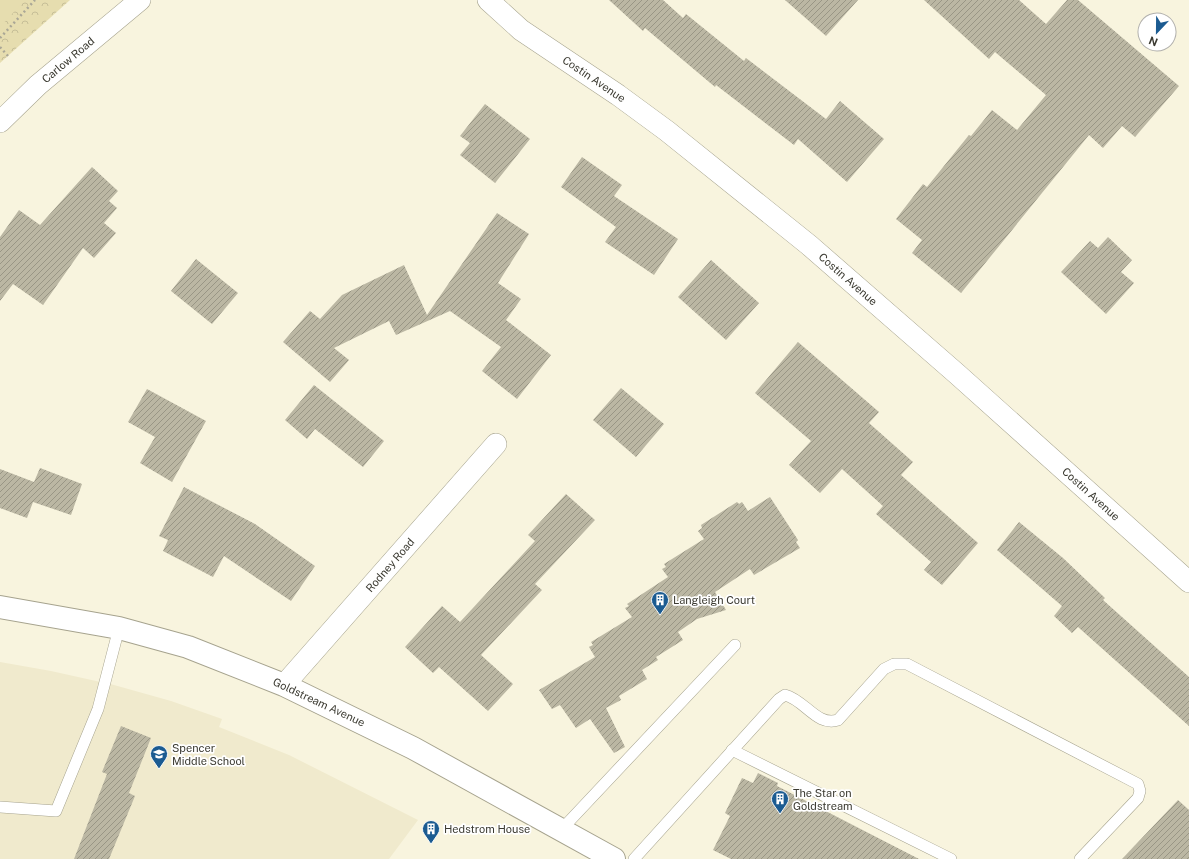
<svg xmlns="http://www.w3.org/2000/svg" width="1189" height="859" font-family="'Public Sans',sans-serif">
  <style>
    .built { fill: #f0eacd }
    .park { fill: url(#park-crowns) }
    .garden { fill: #e6ddaf }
    .building { fill: url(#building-hatch) }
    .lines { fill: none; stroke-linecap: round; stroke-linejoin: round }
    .lane-casing { stroke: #a6a38e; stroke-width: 12 }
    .street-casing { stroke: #a6a38e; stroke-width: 22 }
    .secondary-casing { stroke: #a6a38e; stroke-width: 24 }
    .path { stroke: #aaa796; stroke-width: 2.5; stroke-dasharray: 2 3; stroke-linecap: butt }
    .lane { stroke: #fff; stroke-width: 11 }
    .street { stroke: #fff; stroke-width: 21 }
    .secondary { stroke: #fff; stroke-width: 22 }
    .labels { text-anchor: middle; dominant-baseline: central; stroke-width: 3.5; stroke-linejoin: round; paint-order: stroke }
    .street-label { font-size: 11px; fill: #3b3a31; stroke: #fff }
    .poi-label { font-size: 11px; fill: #3b3a31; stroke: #fff; text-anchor: start }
  </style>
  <defs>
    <pattern id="park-crowns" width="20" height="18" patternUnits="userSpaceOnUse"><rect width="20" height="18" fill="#e6ddaf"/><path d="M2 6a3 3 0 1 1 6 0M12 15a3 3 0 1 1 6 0" fill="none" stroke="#c6be97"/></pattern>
    <pattern id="building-hatch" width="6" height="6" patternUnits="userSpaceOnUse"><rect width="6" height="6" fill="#bbb7a3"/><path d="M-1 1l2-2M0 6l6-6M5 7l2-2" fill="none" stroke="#999685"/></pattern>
  </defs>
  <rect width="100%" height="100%" fill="#f8f4de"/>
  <path class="built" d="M 0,662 L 51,671 L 114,685 L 171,701 L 222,719 L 219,727 L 289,755 L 418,820 L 389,859 L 0,859 Z"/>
  <path class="park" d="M 0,0 L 70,0 L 0,63 Z"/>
  <path class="garden" d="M 0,0 L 25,0 L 0,27 Z"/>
  <g class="building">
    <path d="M 609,0 L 663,0 L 683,18 L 686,14 L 744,61 L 746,58 L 826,119 L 840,101 L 884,139 L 847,182 L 798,139 L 794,145 L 716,85 L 715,87 L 645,28 L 643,31 Z"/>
    <path d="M 785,0 L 858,0 L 826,36 Z"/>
    <path d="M 924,0 L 1019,0 L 1046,24 L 1067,0 L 1078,0 L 1179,86 L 1135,137 L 1122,126 L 1103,148 L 1089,135 L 961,293 L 912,253 L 922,240 L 896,219 L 923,184 L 927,187 L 969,135 L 971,136 L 992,110 L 1017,130 L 1046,95 L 995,52 L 989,59 Z"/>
    <path d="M 485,104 L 530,139 L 495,183 L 460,155 L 470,143 L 460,136 Z"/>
    <path d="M 582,157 L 622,185 L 614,196 L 678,239 L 654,275 L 605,242 L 616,227 L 561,187 Z"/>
    <path d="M 92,167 L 118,191 L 109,201 L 117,208 L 104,223 L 116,233 L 94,258 L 83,248 L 43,305 L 13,284 L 0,301 L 0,237 L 19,210 L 40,225 Z"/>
    <path d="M 497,213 L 529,234 L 498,283 L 521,299 L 506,320 L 551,355 L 517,399 L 482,371 L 501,347 L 450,311 L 396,335 L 389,321 L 334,348 L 349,360 L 330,382 L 283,342 L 310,311 L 320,319 L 342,295 L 404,265 L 427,315 Z"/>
    <path d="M 1108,237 L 1132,260 L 1121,272 L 1134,283 L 1106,314 L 1061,272 L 1090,241 L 1098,248 Z"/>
    <path d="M 196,259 L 238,293 L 212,324 L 171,291 Z"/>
    <path d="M 711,260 L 759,303 L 726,340 L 678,297 Z"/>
    <path d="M 798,342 L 879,412 L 869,423 L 913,462 L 901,475 L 978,543 L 942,585 L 924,570 L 931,562 L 876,514 L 883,506 L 842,469 L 820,493 L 789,465 L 811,441 L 755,393 Z"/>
    <path d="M 314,385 L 384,441 L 363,467 L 315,429 L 307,439 L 285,420 Z"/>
    <path d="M 621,388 L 664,424 L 636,457 L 593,420 Z"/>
    <path d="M 147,389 L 206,421 L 172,482 L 140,463 L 155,437 L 128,422 Z"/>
    <path d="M 40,468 L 82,484 L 71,515 L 33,502 L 27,518 L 0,508 L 0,469 L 34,482 Z"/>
    <path d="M 184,487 L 255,524 L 315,566 L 291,601 L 224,556 L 213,577 L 163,551 L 168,540 L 159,536 Z"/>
    <path d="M 566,494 L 595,520 L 535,584 L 542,590 L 481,655 L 513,684 L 488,711 L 439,667 L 433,673 L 405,647 L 442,606 L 460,622 L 535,541 L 528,535 Z"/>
    <path d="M 770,497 L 798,540 L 796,542 L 800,548 L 754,575 L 750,569 L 715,592 L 726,610 L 697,619 L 678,632 L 683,640 L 656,657 L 658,660 L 642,670 L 647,679 L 619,696 L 621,700 L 606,708 L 625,747 L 614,753 L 590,719 L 576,728 L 560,705 L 552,709 L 539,690 L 595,657 L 589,647 L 593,645 L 591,642 L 632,617 L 625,608 L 629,606 L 627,604 L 668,577 L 662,569 L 666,567 L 664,564 L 704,539 L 698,531 L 702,528 L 701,525 L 737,502 L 739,504 L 742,502 L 748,511 Z"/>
    <path d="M 1019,522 L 1063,558 L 1105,598 L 1103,600 L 1189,677 L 1189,726 L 1078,627 L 1072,633 L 1054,616 L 1062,606 L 997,550 Z"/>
    <path d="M 121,726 L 151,738 L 129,793 L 135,796 L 109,859 L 74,859 L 107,774 L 102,772 Z"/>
    <path d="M 758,773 L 778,783 L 777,786 L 919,859 L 731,859 L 713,850 L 730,816 L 725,813 L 742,778 L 753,783 Z"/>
    <path d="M 1178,800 L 1189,810 L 1189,859 L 1122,859 Z"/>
  </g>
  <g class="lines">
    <defs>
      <g id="lane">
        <path d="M 732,750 L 951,859"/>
        <path d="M 0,807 L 56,811 L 98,709 L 119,628"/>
        <path d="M 561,830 L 735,645"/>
        <path d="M 634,859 L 779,699 L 785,695 C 805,700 817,727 838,720 L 884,669 L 894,664 L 907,664 L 1138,784 L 1140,791 L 1138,798 L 1080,859"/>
      </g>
      <g id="street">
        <path d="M 488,0 L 521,30 L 618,95 L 667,131 L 809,245 L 957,374 L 1189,582"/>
        <path d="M 0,122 L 38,85 L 140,0"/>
        <path d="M 284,685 L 496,444"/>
      </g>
      <path id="secondary" d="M 0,607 L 119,628 L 188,647 L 284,685 L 413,748 L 614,859"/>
    </defs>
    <use href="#lane" class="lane-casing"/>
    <use href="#street" class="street-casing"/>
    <use href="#secondary" class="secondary-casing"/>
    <g class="path">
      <path d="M 0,38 L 35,0"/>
      <path d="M 0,47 L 8,56"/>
    </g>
    <use href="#lane" class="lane"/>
    <use href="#street" class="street"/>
    <use href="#secondary" class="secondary"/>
  </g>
  <defs>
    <symbol id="building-pin" viewBox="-11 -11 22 30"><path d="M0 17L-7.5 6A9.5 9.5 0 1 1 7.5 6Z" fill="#1b5b91" stroke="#fff"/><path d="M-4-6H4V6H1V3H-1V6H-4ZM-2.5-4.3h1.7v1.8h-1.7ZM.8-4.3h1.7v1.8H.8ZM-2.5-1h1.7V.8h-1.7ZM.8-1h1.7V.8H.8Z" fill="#fff"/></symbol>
    <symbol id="school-pin" viewBox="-11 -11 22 30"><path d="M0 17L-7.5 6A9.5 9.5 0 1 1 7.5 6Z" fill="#1b5b91" stroke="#fff"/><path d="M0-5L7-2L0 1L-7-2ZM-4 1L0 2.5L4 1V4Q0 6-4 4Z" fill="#fff"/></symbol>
  </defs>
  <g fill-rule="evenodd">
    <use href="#building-pin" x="650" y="590" width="20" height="27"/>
    <use href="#school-pin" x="149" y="744" width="20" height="27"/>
    <use href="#building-pin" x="770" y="789" width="20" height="27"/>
    <use href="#building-pin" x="421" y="819" width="20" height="27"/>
  </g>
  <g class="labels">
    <g class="street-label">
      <text transform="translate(68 60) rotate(-40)">Carlow Road</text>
      <text transform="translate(594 79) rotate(34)">Costin Avenue</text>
      <text transform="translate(848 279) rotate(41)">Costin Avenue</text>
      <text transform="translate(1091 494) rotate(42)">Costin Avenue</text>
      <text transform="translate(390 565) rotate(-49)">Rodney Road</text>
      <text transform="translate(319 702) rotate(25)">Goldstream Avenue</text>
    </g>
    <g class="poi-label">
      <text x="673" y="600">Langleigh Court</text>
      <text x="172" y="748">Spencer<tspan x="172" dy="13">Middle School</tspan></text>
      <text x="793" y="793">The Star on<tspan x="793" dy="13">Goldstream</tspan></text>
      <text x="444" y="829">Hedstrom House</text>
    </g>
  </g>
  <g transform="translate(1157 32) rotate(202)"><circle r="19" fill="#ffffff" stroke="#b1b0ad"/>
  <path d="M0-3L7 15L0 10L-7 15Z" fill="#1b5b91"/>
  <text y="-6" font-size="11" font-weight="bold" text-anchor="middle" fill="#3b3a31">N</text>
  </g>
</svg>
